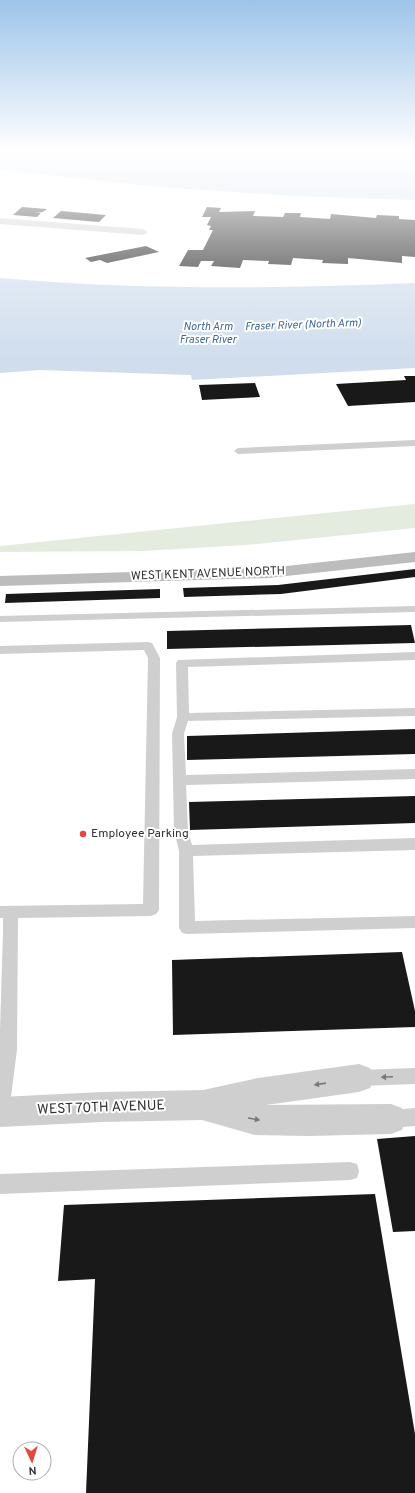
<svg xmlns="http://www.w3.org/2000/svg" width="415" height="1493" font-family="Overpass,sans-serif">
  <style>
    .green { fill: #e4ebdf }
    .water { fill: #cfdded }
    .building { fill: #191919 }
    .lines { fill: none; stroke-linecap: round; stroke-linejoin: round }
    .lane { fill: #cfcfcf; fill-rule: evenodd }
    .street { fill: #cfcfcf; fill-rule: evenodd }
    .secondary { fill: #bcbcbc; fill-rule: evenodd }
    .oneway { fill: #797979 }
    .poi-dot { fill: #e2483c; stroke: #fff; stroke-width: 1.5 }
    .labels { text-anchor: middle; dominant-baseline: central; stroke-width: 4; stroke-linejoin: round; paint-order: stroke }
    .far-water-label { font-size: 11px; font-style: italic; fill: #406894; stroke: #fff }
    .street-label { font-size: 12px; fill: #323232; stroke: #fff }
    .poi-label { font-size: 12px; fill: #323232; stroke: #fff; text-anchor: start }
    .near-street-label { font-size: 14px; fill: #323232; stroke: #fff }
  </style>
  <rect width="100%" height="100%" fill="#fff"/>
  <path class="green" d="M 415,504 L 415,528 L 246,545 L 143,551 L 0,552 L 0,546 Z"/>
  <g class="water">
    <path d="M 0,152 L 415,152 L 415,200 L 293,196 L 160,187 L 0,170 Z"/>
    <path d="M 0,278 C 138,290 277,289 415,283 L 415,368 L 192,380 L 191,375 L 40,370 L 0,373 Z"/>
  </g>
  <g class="building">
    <path d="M 22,207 L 47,209 L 43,212 L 35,213 L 41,213 L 37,217 L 13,215 Z"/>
    <path d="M 207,207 L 221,208 L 219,212 L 255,211 L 253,216 L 283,217 L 285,213 L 301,213 L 300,217 L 330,219 L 331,214 L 376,218 L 377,215 L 399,216 L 399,219 L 415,220 L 415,257 L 402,256 L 402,263 L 348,258 L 348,264 L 322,263 L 323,260 L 293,258 L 291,265 L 268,264 L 269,261 L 243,260 L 240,268 L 211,266 L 214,261 L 201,261 L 198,267 L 179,266 L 188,250 L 203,250 L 213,230 L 209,230 L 211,226 L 207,225 L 211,217 L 202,217 Z"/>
    <path d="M 61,211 L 106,215 L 99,222 L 53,218 Z"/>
    <path d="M 146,246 L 159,252 L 107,263 L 100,260 L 91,262 L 85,258 Z"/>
    <path d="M 404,376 L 415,376 L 415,402 L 348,406 L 336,384 L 406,380 Z"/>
    <path d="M 255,383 L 260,397 L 202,400 L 199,385 Z"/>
    <path d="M 415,569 L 415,577 L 281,594 L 184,597 L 183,588 L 278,585 Z"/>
    <path d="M 160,589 L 160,598 L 5,603 L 6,594 Z"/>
    <path d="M 411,625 L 415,643 L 167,649 L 167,631 Z"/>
    <path d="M 415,729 L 415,754 L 187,760 L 187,736 Z"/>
    <path d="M 415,796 L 415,823 L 190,830 L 189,802 Z"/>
    <path d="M 402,952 L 415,1011 L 415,1027 L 173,1035 L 172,960 Z"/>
    <path d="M 415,1136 L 415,1231 L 393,1232 L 377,1139 Z"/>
    <path d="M 375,1194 L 415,1434 L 415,1493 L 86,1493 L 95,1279 L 58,1281 L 64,1205 Z"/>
  </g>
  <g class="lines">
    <g class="lane">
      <path d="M 415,440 L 415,446 L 238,454 L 234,451 L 238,448 Z"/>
      <path d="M 415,606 L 415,612 L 0,622 L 0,616 Z"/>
      <path d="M 148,642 L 152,643 L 160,658 L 159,910 L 156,914 L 151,916 L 18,918 L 17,1050 L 9,1112 L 6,1118 L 0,1121 L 0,1031 L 3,931 L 3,918 L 0,918 L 0,906 L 143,904 L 148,658 L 144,650 L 0,654 L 0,646 Z"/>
      <path d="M 415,652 L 415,660 L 188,667 L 189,713 L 415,708 L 415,716 L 188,721 L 184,734 L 186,775 L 415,769 L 415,779 L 186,785 L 188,830 L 192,845 L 415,838 L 415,850 L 193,856 L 195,921 L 415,916 L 415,928 L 187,934 L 182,933 L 179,928 L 179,851 L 174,830 L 172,734 L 177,717 L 176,663 L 178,660 Z"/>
      <path d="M 415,1068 L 415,1084 L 359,1086 L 353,1084 L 350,1078 L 353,1072 L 359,1070 Z"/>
      <path d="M 415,1108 L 415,1126 L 391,1128 L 385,1125 L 382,1119 L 385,1113 L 391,1110 Z"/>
      <path d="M 350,1162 L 357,1164 L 359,1171 L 357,1178 L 350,1180 L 0,1194 L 0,1174 Z"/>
    </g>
    <g class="street">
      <path d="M 0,218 L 143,229 L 148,232 L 143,235 L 0,224 Z"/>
      <path d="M 359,1064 L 370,1068 L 374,1078 L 370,1088 L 359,1092 L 266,1105 L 391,1104 L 402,1108 L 406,1119 L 402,1130 L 391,1134 L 308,1136 L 255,1135 L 202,1120 L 102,1122 L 0,1127 L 0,1097 L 102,1092 L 203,1090 L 258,1078 Z"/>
    </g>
    <path class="secondary" d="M 415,552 L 415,562 L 268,578 L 0,586 L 0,576 L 268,568 Z"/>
  </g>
  <defs><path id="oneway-solid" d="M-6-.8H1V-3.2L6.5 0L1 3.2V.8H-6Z"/></defs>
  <g class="oneway">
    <use href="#oneway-solid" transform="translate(387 1077) rotate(177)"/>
    <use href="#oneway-solid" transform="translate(320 1084) rotate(172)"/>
    <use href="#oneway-solid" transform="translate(254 1119) rotate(10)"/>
  </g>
  <linearGradient id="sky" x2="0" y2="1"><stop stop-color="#9ec4ea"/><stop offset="0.42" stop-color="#fff"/><stop offset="1" stop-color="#fff" stop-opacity="0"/></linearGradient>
  <rect width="415" height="361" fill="url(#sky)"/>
  <circle class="poi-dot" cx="83" cy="834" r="4"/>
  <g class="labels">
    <g class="far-water-label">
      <text transform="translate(303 325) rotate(-2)">Fraser River (North Arm)</text>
      <text x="208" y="327">North Arm<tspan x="208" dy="13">Fraser River</tspan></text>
    </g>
    <g class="street-label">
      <text transform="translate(208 574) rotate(-2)">WEST KENT AVENUE NORTH</text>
    </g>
    <g class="poi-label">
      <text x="91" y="834">Employee Parking</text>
    </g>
    <g class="near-street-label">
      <text transform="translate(101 1108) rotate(-2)">WEST 70TH AVENUE</text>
    </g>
  </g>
  <g transform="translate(32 1461) rotate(176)"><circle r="19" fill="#ffffff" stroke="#adadad"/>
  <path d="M0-3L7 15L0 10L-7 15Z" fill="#e2483c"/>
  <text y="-6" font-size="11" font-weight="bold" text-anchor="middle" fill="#323232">N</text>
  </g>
</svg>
